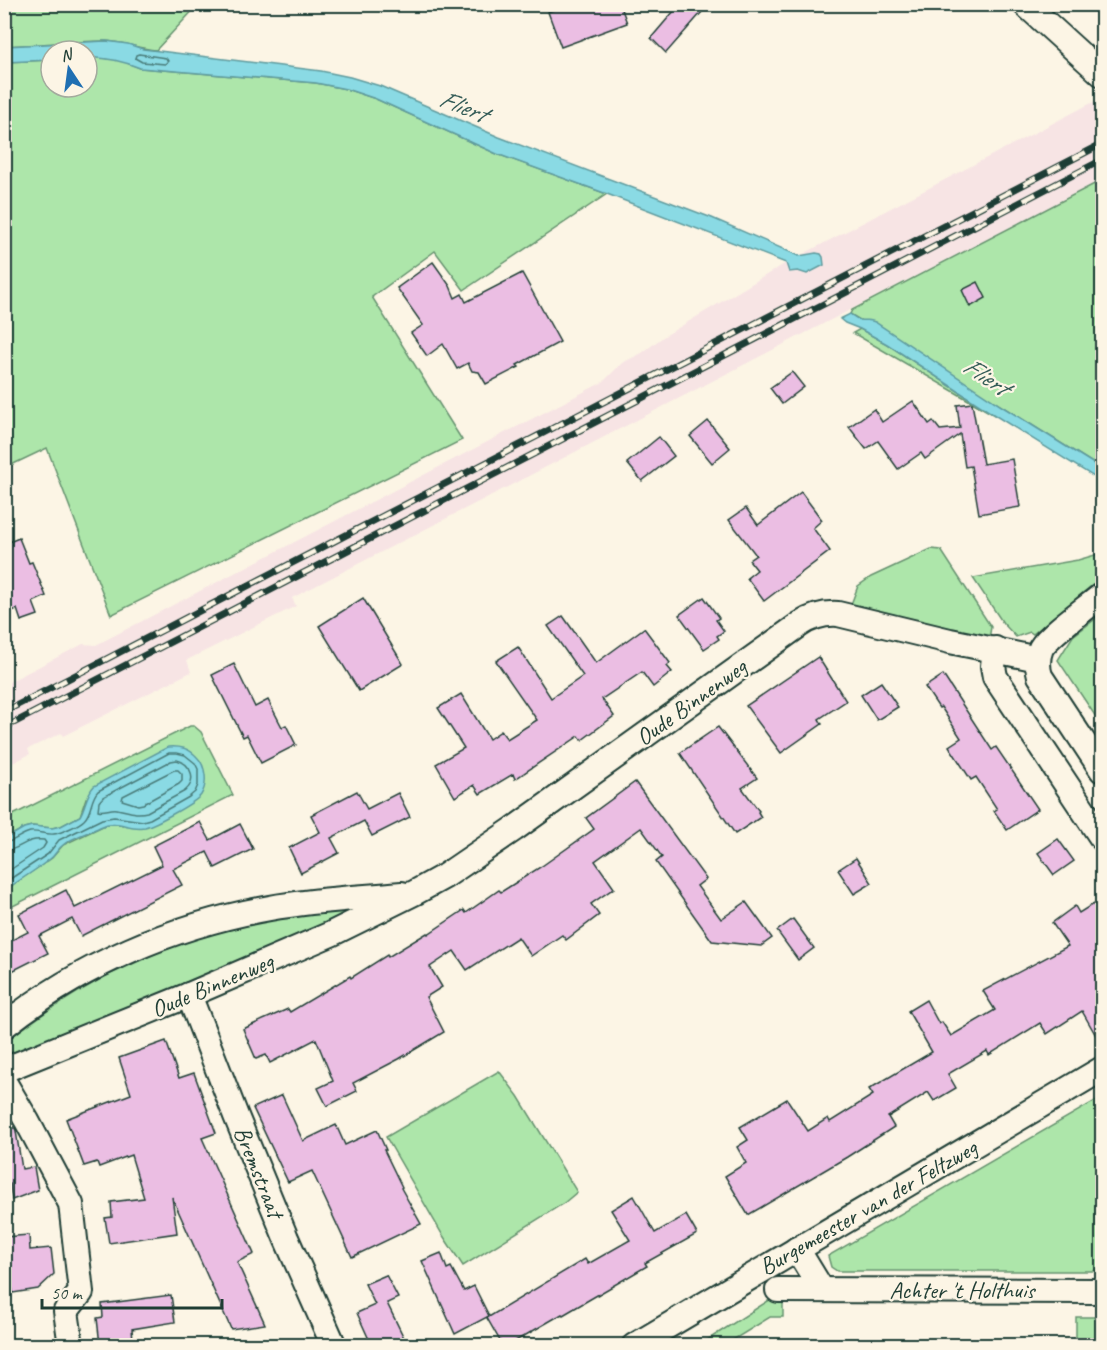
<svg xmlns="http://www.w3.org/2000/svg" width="1107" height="1350" font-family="Caveat,sans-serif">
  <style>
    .built { fill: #f7e4e4 }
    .green { fill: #ade6aa; stroke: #66926f; stroke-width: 1.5 }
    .water { fill: #8adae4; stroke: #5f9b9e; stroke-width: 1.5 }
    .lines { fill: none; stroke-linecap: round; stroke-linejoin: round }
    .shore { stroke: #4a7c7a; stroke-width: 1.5 }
    .building { fill: #ebbee3; stroke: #1f3d34; stroke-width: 1.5 }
    .minor-casing { stroke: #1f3d34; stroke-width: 28 }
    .minor { stroke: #fcf5e5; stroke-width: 24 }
    .rail-casing { stroke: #1f3d34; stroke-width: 7 }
    .rail { stroke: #fcf5e5; stroke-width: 4.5; stroke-dasharray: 14; stroke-linecap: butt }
    .labels { text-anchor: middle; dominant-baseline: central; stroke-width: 4.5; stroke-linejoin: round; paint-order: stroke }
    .street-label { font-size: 24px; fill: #1f3d34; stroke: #fcf5e5 }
    .water-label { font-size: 26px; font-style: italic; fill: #345c57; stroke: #fcf5e5 }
  </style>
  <rect width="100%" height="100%" fill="#fcf5e5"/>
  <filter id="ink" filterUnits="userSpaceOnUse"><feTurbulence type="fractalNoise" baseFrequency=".0167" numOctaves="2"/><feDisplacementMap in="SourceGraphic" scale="12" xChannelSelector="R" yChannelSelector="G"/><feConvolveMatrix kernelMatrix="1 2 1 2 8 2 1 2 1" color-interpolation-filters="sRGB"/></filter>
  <g filter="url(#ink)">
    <path class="built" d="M 1101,98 L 1102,99 L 1102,180 L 292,598 L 296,606 L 187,660 L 191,672 L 63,736 L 61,733 L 28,749 L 30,754 L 5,767 L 5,684 L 83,644 L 96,645 L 603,382 L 622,363 L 642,353 L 663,337 L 786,263 Z"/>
    <g class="green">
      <path d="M 4,5 L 198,5 L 156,50 C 138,49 122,41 104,41 C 71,41 38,45 5,46 Z"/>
      <path d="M 102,57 L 121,60 L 140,68 L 316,83 L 346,89 L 376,99 L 497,154 L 607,194 L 464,290 L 435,251 L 372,297 L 462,440 L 111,615 L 47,448 L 5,468 L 4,62 L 51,60 L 51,87 L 87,87 L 87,58 Z"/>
      <path d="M 1102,180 L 1102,469 L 1003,407 L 850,314 L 852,310 Z"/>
      <path d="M 860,329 L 887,344 L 996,416 L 853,333 Z"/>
      <path d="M 931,549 L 941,550 L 991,627 L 989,639 L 850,607 L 858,586 L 871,577 Z"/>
      <path d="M 1102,553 L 1102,577 L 1033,634 L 1030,632 L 1016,637 L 1003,623 L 973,578 L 1078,560 Z"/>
      <path d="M 1102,614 L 1102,726 L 1058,660 L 1073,636 Z"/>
      <path d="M 190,726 L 194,726 L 201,732 L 233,795 L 5,910 L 5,890 L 52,858 L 63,845 L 105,825 L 114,823 L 123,825 L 86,798 L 80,816 L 61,826 L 52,828 L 32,826 L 24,828 L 5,839 L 5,819 Z"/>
      <path d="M 357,908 L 310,933 L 5,1059 L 4,1042 L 49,1010 L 78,992 L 104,977 L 163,950 L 214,931 L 285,917 Z"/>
      <path d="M 499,1071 L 518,1096 L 577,1192 L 564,1203 L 463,1266 L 442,1234 L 386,1137 Z"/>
      <path d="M 1102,1097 L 1102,1271 L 837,1271 L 831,1267 L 828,1256 Z"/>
      <path d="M 771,1299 L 783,1299 L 783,1317 L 770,1317 L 725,1345 L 698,1346 Z"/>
      <rect x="1076" y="1317" width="26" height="28"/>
    </g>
    <g class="water">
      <path d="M 106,41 L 128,44 L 143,49 L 321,71 L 350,77 L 380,86 L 499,137 L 712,218 L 799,256 L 816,253 L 821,254 L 823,257 L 824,265 L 807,274 L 798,271 L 789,272 L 786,263 L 607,194 L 497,154 L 376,99 L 346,89 L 316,83 L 140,68 C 122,61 106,57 87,58 L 87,51 L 51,51 L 51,60 L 5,62 L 5,46 Z"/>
      <path d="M 850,314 C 853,316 856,319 860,320 C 866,321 869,319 875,322 L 1003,407 L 1102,469 L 1102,482 L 996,416 L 887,344 L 860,329 L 845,323 L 840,319 Z"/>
      <path d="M 168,747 C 180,746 189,748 197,757 C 206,766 208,784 201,795 C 195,803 154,825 145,827 C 127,830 118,818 100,827 C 88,833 73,837 63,845 C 57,849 56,855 50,859 C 36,870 20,880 5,890 L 5,839 L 24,828 L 32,826 L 52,828 L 61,826 L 80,816 C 86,805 86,795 94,786 Z"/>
    </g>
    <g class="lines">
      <g class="shore">
        <path d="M 139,54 L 166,58 L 168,61 L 165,64 L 142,62 L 135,58 L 136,55 Z"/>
        <path d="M 177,760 C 192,764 197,781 185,791 L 147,812 C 136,815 128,811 117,809 C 110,808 104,812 98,810 L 99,802 L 103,797 L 171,761 Z"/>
        <path d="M 174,770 L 178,770 L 182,774 L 182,781 L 179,784 L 143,804 L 138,805 L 122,800 L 123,796 Z"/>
        <path d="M 4,843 C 14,842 21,834 30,832 C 38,831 46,835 54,834 C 61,833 79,825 84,820 C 92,813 90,799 98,791 L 169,753 L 177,753 L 185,755 L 195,763 L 198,769 L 198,785 L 195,792 L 189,797 L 150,819 L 143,821 L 114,817 L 102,819 L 59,840 L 48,854 L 4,883"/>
        <path d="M 4,851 C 21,850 24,838 44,840 L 46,843 L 43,848 L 4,874"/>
      </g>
    </g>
    <g class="building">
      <path d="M 568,4 L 620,4 L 627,23 L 561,47 L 548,12 Z"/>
      <path d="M 680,4 L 709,4 L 666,53 L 651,38 Z"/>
      <path d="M 433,262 L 450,286 L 455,298 L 462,294 L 466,302 L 522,273 L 560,342 L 517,365 L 519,367 L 486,384 L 479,372 L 472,371 L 468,363 L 457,369 L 443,344 L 427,356 L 411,333 L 423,325 L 397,288 Z"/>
      <path d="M 978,282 L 986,298 L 970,307 L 962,290 Z"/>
      <path d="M 792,372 L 804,387 L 782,404 L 770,388 Z"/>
      <path d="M 913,401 L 929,424 L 933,421 L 940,430 L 960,428 L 957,405 L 972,403 L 983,464 L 1012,459 L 1020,507 L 979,514 L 971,466 L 965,467 L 960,434 L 925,459 L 921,453 L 898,469 L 878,441 L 866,449 L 849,427 L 874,409 L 882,422 Z"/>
      <path d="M 708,421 L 730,448 L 712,463 L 690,436 Z"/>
      <path d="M 659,437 L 674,456 L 642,481 L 627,463 Z"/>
      <path d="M 801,492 L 822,520 L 813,528 L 830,551 L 764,601 L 747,578 L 757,570 L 749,560 L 756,555 L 729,520 L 746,508 L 758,525 Z"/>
      <path d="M 19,538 L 29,563 L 32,562 L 46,596 L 33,602 L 38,615 L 21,621 L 17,609 L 4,614 L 4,544 Z"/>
      <path d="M 704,597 L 719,618 L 716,620 L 724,631 L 717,636 L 719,639 L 704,649 L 679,615 Z"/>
      <path d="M 363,598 L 403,664 L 359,691 L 319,626 Z"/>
      <path d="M 563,616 L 596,663 L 644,628 L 670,663 L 667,666 L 672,672 L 653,687 L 642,672 L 602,699 L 614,716 L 582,740 L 579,736 L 515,779 L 513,774 L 480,794 L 474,785 L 455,797 L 436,764 L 464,748 L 438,708 L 461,694 L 489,739 L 501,731 L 507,739 L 537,720 L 496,661 L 518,647 L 551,698 L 583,676 L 548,626 Z"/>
      <path d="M 818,657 L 846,701 L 819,719 L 822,724 L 781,753 L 746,706 Z"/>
      <path d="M 234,664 L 255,707 L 268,700 L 282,727 L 286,725 L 296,745 L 261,763 L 247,735 L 243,737 L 212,675 Z"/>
      <path d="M 943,675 L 992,750 L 996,747 L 1038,809 L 1007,830 L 994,811 L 997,809 L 976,777 L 971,780 L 949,746 L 961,738 L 941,707 L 939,708 L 925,687 Z"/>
      <path d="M 881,682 L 898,707 L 877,720 L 861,695 Z"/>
      <path d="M 718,727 L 757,778 L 742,788 L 759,811 L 758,812 L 761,817 L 735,834 L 680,753 Z"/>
      <path d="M 635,782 L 706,879 L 697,886 L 721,919 L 746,902 L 772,938 L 761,946 L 712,941 L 656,862 L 662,857 L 641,828 L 595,861 L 614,888 L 591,904 L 599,915 L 566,940 L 562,935 L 531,956 L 518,937 L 467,970 L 454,951 L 430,967 L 442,987 L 426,997 L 444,1032 L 399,1059 L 353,1083 L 357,1091 L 327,1106 L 318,1088 L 333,1081 L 316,1039 L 270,1063 L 266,1055 L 256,1059 L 243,1029 L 288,1009 L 290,1012 L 350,976 L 351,978 L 387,955 L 388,957 L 427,933 L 428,934 L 464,910 L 466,913 L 499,890 L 501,892 L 542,866 L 594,829 L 586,818 Z"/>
      <path d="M 357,791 L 367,809 L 398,793 L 410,817 L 372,836 L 364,821 L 331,838 L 339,853 L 301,873 L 289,848 L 320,832 L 311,815 Z"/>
      <path d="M 200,822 L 210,840 L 240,824 L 253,849 L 215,868 L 207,852 L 173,869 L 182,885 L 81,936 L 72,919 L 39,936 L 48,953 L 10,972 L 4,962 L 4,944 L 28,932 L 19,914 L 66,890 L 75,908 L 162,865 L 153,846 Z"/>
      <path d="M 1058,839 L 1074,861 L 1054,875 L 1038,853 Z"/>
      <path d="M 856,858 L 872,883 L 854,894 L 838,870 Z"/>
      <path d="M 1093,904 L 1102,917 L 1102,1046 L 1082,1011 L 1047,1034 L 1040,1023 L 989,1055 L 987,1051 L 948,1074 L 956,1088 L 934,1101 L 928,1092 L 888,1117 L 894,1127 L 847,1157 L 748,1215 L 725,1176 L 746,1163 L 737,1147 L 748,1140 L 740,1127 L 787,1099 L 808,1131 L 828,1118 L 830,1122 L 873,1095 L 869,1089 L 932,1052 L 908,1011 L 926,1000 L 939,1024 L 942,1022 L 951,1036 L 995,1010 L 983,991 L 1068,946 L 1052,923 L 1075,906 L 1079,913 Z"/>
      <path d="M 793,919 L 814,948 L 798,960 L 777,931 Z"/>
      <path d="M 166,1041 L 179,1078 L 194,1073 L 216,1133 L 202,1138 L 254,1254 L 237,1262 L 265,1324 L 231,1329 L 172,1197 L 177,1233 L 109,1243 L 105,1218 L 112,1217 L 111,1202 L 144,1198 L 131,1155 L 99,1167 L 97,1162 L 84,1166 L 66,1119 L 131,1094 L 119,1058 Z"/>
      <path d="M 282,1095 L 303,1141 L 336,1125 L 345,1145 L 377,1130 L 386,1150 L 384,1150 L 402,1187 L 401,1188 L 421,1224 L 352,1257 L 312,1171 L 288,1182 L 253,1108 Z"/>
      <path d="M 4,1128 L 15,1128 L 16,1131 L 22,1169 L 34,1167 L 38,1190 L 12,1200 L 10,1184 L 4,1184 Z"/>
      <path d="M 634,1196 L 655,1233 L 686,1215 L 697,1234 L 645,1263 L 647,1266 L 563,1315 L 562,1314 L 507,1346 L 503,1346 L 487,1318 L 585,1259 L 588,1264 L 630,1240 L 611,1210 Z"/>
      <path d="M 29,1235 L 30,1250 L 51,1248 L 54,1274 L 38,1289 L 13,1293 L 9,1265 L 4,1266 L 4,1237 Z"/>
      <path d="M 441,1253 L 447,1269 L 451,1267 L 464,1291 L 474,1286 L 489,1316 L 455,1334 L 422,1261 Z"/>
      <path d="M 386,1275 L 398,1298 L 387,1303 L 408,1346 L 372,1346 L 357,1313 L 375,1305 L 365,1284 Z"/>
      <path d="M 171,1295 L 175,1322 L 132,1329 L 133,1340 L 100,1345 L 97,1318 L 103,1317 L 102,1304 Z"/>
    </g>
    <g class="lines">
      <defs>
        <g id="minor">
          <path d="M 1025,4 L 1102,74"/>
          <path d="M 1102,595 C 1088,607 1049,634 1041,648 C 1037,658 1037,666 1040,676 L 1102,770"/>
          <path d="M 995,649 L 993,666 L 995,677 L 1102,838"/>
          <path d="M 189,995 L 236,1116 L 286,1238 L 334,1346"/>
          <path d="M 4,1026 C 80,965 174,925 270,908 C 313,900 358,898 402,894"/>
          <path d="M 4,1070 L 189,995 L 331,934 L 416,892 L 445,876 L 514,829 L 799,625 C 811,617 823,613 838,614 L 950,641 L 1038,659"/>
          <path d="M 4,1082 L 27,1121 L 71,1204 L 81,1292 L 66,1311 L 71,1346"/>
          <path d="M 797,1249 L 822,1290"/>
          <path d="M 778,1290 L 1102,1291"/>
          <path d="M 634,1346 L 1102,1069"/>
        </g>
      </defs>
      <use href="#minor" class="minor-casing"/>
      <use href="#minor" class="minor"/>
      <defs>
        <g id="rail">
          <path d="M 4,712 L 1102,144"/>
          <path d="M 4,728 L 1102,160"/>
        </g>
      </defs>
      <use href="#rail" class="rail-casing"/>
      <use href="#rail" class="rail"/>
    </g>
  </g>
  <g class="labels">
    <g class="street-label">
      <text transform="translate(691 702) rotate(-36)">Oude Binnenweg</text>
      <text transform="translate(212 985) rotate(-23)">Oude Binnenweg</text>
      <text transform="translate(259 1172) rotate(68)">Bremstraat</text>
      <text transform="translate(868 1207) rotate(-30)">Burgemeester van der Feltzweg</text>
      <text x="962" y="1290">Achter 't Holthuis</text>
    </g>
    <g class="water-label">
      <text transform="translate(463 106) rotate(21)">Fliert</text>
      <text transform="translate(986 376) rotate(33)">Fliert</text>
    </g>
  </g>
  <rect width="1107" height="1350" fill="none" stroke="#fcf5e5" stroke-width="24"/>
  <rect x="12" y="12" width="1083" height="1326" fill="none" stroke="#1f3d34" stroke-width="2" filter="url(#ink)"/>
  <g transform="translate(69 69) rotate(347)"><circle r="28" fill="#fcf5e5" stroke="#a4ab9e" stroke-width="1.5"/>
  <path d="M0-4.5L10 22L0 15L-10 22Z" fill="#1f6fb2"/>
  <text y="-9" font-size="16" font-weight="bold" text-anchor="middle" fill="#1f3d34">N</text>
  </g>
  <path d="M42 1299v9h180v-9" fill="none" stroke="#1f3d34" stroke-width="3"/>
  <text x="51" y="1299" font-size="18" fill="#1f3d34" stroke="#fcf5e5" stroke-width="4.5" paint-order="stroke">50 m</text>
</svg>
